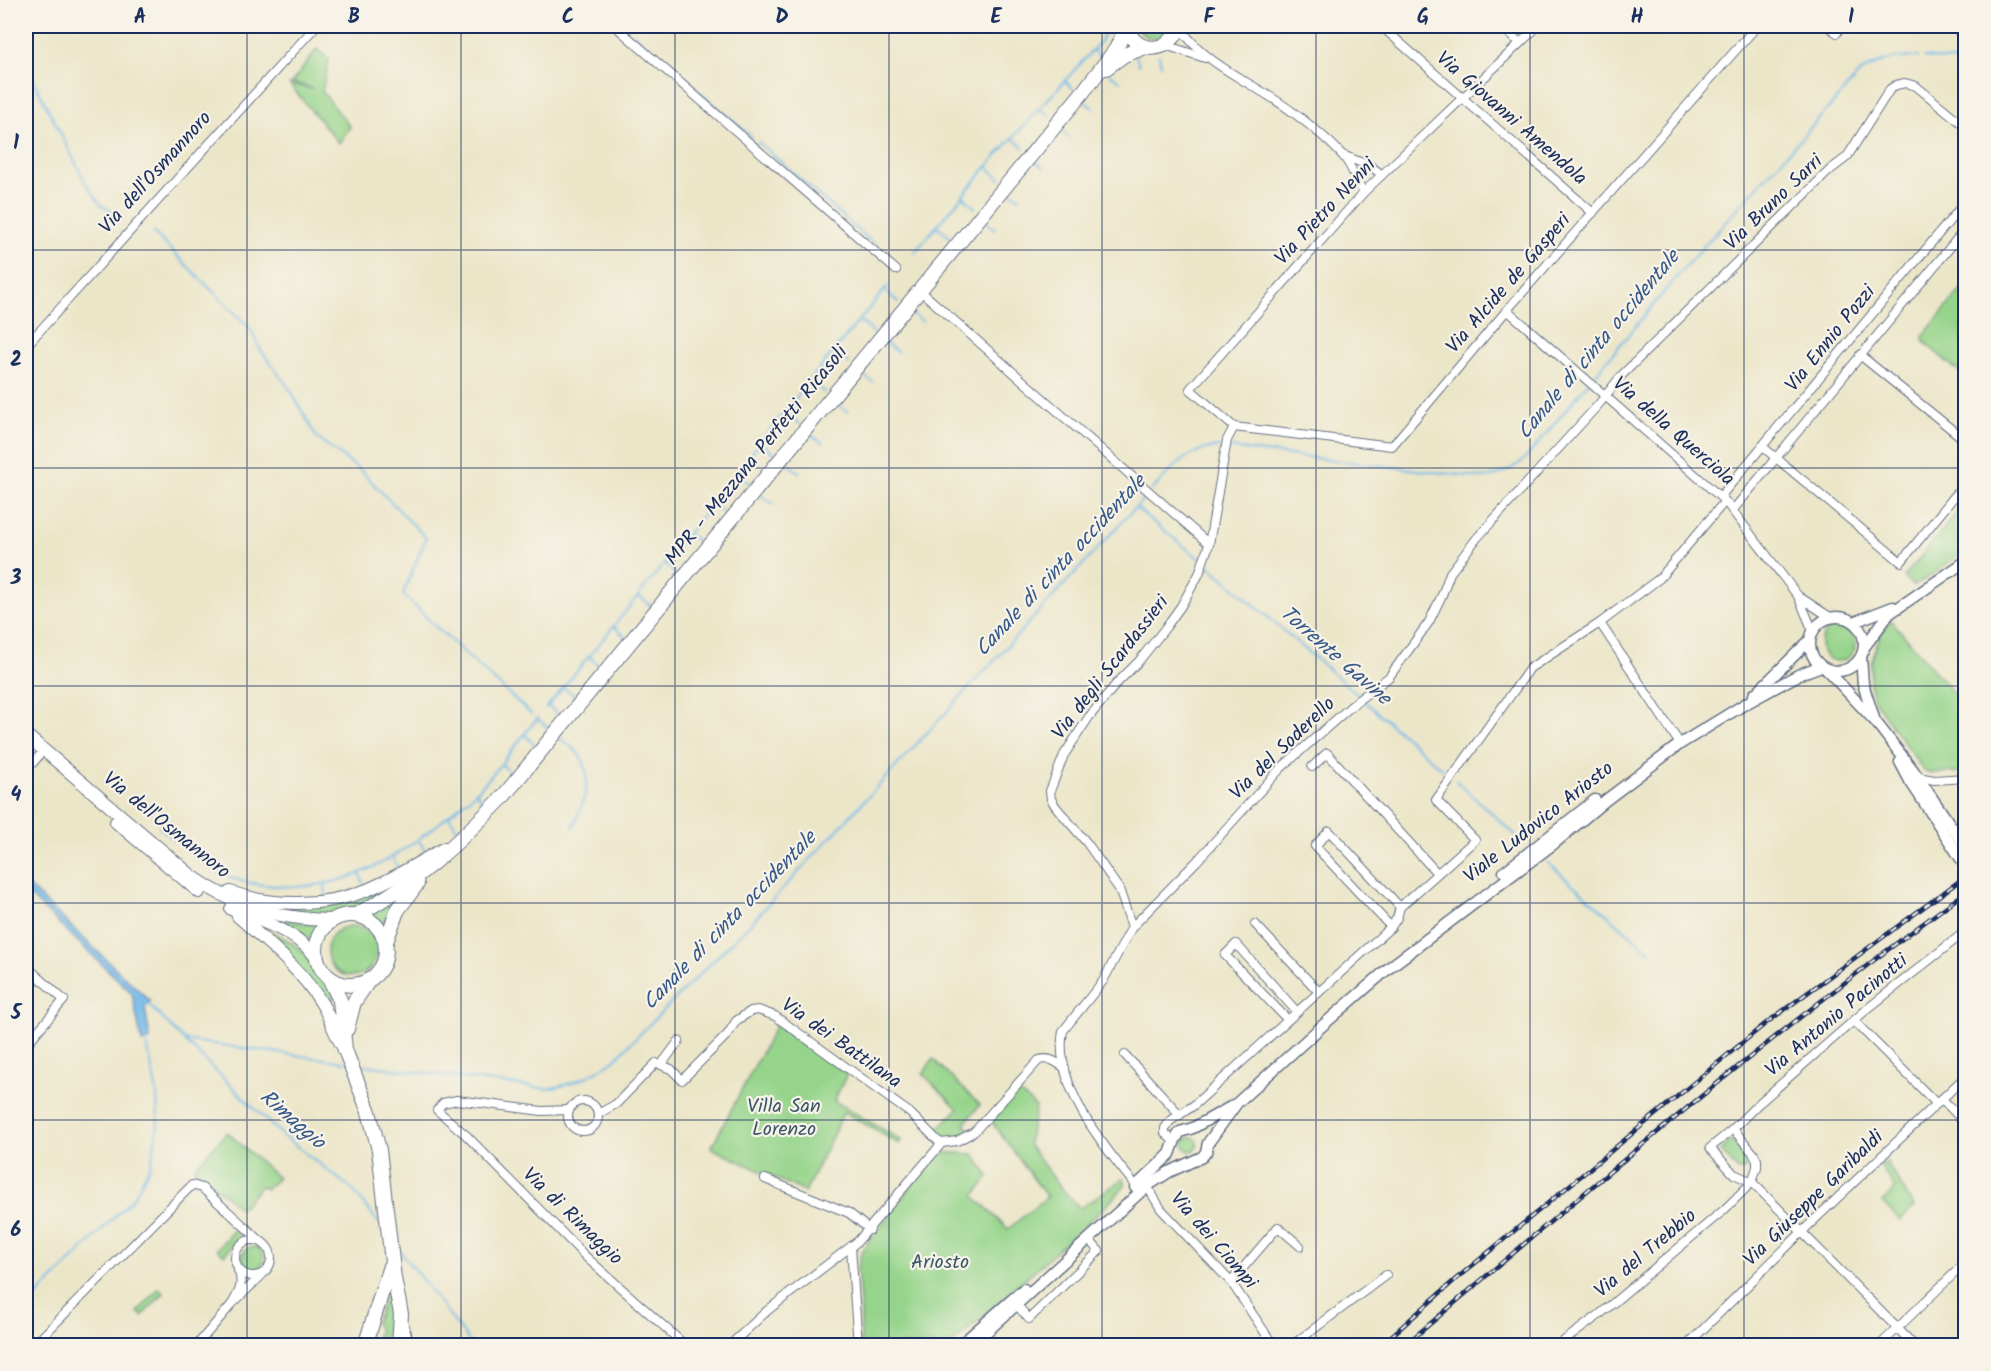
<svg xmlns="http://www.w3.org/2000/svg" width="1991" height="1371" font-family="Kalam,sans-serif">
  <style>
    .green { fill: #95d48a; stroke: #588274; stroke-width: 1.5 }
    .water { fill: #71b9e9; stroke: #4674a4; stroke-width: 1.5 }
    .lines { fill: none; stroke-linecap: round; stroke-linejoin: round }
    .stream { stroke: #71b9e9; stroke-width: 2 }
    .minor-casing { stroke: #646f83; stroke-width: 10 }
    .tertiary-casing { stroke: #646f83; stroke-width: 13 }
    .secondary-casing { stroke: #646f83; stroke-width: 14 }
    .primary-casing { stroke: #646f83; stroke-width: 16 }
    .minor { stroke: #fff; stroke-width: 8 }
    .tertiary { stroke: #fff; stroke-width: 10 }
    .secondary { stroke: #fff; stroke-width: 12 }
    .primary { stroke: #fff; stroke-width: 14 }
    .rail-casing { stroke: #1b2f5e; stroke-width: 4.5 }
    .rail { stroke: #f7f3e8; stroke-width: 2; stroke-dasharray: 7; stroke-linecap: butt }
    .grid { fill: none; stroke: #1b2f5e; stroke-width: 1.5; stroke-opacity: 0.55 }
    .labels { text-anchor: middle; dominant-baseline: central; stroke-width: 4.5; stroke-linejoin: round; paint-order: stroke }
    .street-label { font-size: 20px; fill: #1b2f5e; stroke: #f7f3e8 }
    .park-label { font-size: 20px; fill: #3a5869; stroke: #f7f3e8 }
    .water-label { font-size: 21px; font-style: italic; fill: #355888; stroke: #f7f3e8 }
    .neatline { fill: none; stroke: #1b2f5e; stroke-width: 2 }
    .grid-label { font-size: 20px; text-anchor: middle; font-weight: bold; fill: #1b2f5e }
  </style>
  <rect width="100%" height="100%" fill="#f7f3e8"/>
  <filter id="ink" filterUnits="userSpaceOnUse"><feTurbulence type="fractalNoise" baseFrequency=".0167" numOctaves="2"/><feDisplacementMap in="SourceGraphic" scale="12" xChannelSelector="R" yChannelSelector="G"/><feConvolveMatrix kernelMatrix="1 2 1 2 8 2 1 2 1" color-interpolation-filters="sRGB"/></filter>
  <filter id="wash" filterUnits="userSpaceOnUse"><feTurbulence type="fractalNoise" baseFrequency=".008" numOctaves="4" result="noise"/><feDisplacementMap in="SourceGraphic" scale="24" xChannelSelector="R" yChannelSelector="G"/><feGaussianBlur stdDeviation="1.35" result="paint"/><feColorMatrix in="noise" values="0 0 0 0 0 0 0 0 0 0 0 0 0 0 0 0 0 1.4 0 .05"/><feComposite in="paint" operator="in"/></filter>
  <g filter="url(#wash)">
    <rect width="100%" height="100%" fill="#ece6c9"/>
    <g class="green">
      <path d="M 1137,26 L 1171,26 C 1164,42 1144,42 1137,26 Z"/>
      <path d="M 317,49 L 329,60 L 322,91 L 350,127 L 339,143 L 289,84 L 313,89 L 292,82 Z"/>
      <path d="M 1965,285 L 1965,377 L 1924,342 L 1923,336 Z"/>
      <path d="M 1965,503 L 1965,550 L 1929,577 L 1913,586 L 1904,577 Z"/>
      <path d="M 1891,620 L 1965,707 L 1965,772 L 1931,773 L 1924,771 L 1875,702 L 1870,684 L 1871,663 L 1880,635 Z"/>
      <circle cx="1838" cy="644" r="17"/>
      <path d="M 403,879 C 373,898 338,921 300,916 C 283,914 266,906 250,901 L 287,907 Z"/>
      <path d="M 400,895 L 386,926 L 382,921 L 370,914 Z"/>
      <path d="M 264,917 L 319,925 L 310,940 L 292,928 Z"/>
      <path d="M 255,923 L 289,941 L 304,952 L 318,976 L 329,987 L 335,998 L 326,1002 Z"/>
      <circle cx="352" cy="951" r="25"/>
      <path d="M 776,1025 L 847,1074 L 834,1101 L 901,1140 L 899,1144 L 844,1112 L 805,1192 L 711,1148 Z"/>
      <path d="M 933,1059 L 980,1105 L 964,1124 L 971,1131 L 964,1137 L 943,1140 L 935,1131 L 958,1109 L 923,1074 Z"/>
      <path d="M 1016,1090 L 1036,1107 L 1028,1144 L 1060,1187 L 1080,1208 L 1123,1179 L 1125,1181 L 1125,1186 L 1103,1209 L 951,1345 L 861,1345 L 861,1311 L 857,1270 L 862,1250 L 938,1152 L 974,1154 L 989,1177 L 974,1196 L 1008,1229 L 1047,1197 L 989,1118 Z"/>
      <path d="M 227,1132 L 278,1178 L 266,1189 L 261,1186 L 240,1209 L 194,1168 Z"/>
      <circle cx="1191" cy="1144" r="7"/>
      <path d="M 1731,1140 L 1748,1159 L 1748,1166 L 1743,1170 L 1738,1170 L 1720,1151 Z"/>
      <path d="M 1886,1161 L 1914,1207 L 1900,1221 L 1882,1202 L 1895,1189 L 1881,1166 Z"/>
      <path d="M 238,1225 L 245,1231 L 224,1255 L 217,1249 Z"/>
      <circle cx="253" cy="1258" r="11"/>
      <path d="M 159,1288 L 164,1293 L 142,1316 L 138,1312 Z"/>
      <path d="M 389,1288 C 391,1310 390,1325 381,1345 L 375,1342 L 379,1330 L 375,1323 Z"/>
    </g>
    <path class="water" d="M 26,884 L 150,1001 L 145,1007 L 150,1039 L 142,1043 L 132,993 L 26,892 Z"/>
    <g class="lines">
      <g class="stream">
        <path d="M 623,26 L 628,30"/>
        <path d="M 1106,32 L 1116,37"/>
        <path d="M 633,34 L 752,137"/>
        <path d="M 1182,42 L 1189,47"/>
        <path d="M 1093,50 L 1101,58"/>
        <path d="M 1159,55 L 1161,65"/>
        <path d="M 1136,56 L 1139,65"/>
        <path d="M 1924,57 L 1966,62"/>
        <path d="M 26,66 L 87,185 L 101,205 L 116,214"/>
        <path d="M 1110,74 L 1120,81"/>
        <path d="M 1065,81 L 1073,89"/>
        <path d="M 1085,102 L 1094,109"/>
        <path d="M 1041,109 L 1050,117"/>
        <path d="M 1060,130 L 1069,137"/>
        <path d="M 1013,138 L 1024,148"/>
        <path d="M 758,142 L 892,260"/>
        <path d="M 1034,160 L 1044,168"/>
        <path d="M 987,167 L 1000,179"/>
        <path d="M 1010,191 L 1020,198"/>
        <path d="M 963,196 L 975,208"/>
        <path d="M 986,222 L 995,229"/>
        <path d="M 937,226 L 950,238"/>
        <path d="M 153,232 L 250,328 L 260,349 L 291,391 L 317,438 L 360,470 L 426,538 L 403,594 L 436,627 L 531,714"/>
        <path d="M 914,253 L 998,154 L 1100,42 L 1107,26"/>
        <path d="M 885,290 L 898,302"/>
        <path d="M 910,313 L 922,321"/>
        <path d="M 860,321 L 874,333"/>
        <path d="M 885,343 L 898,352"/>
        <path d="M 834,350 L 849,363"/>
        <path d="M 860,374 L 873,382"/>
        <path d="M 810,380 L 825,393"/>
        <path d="M 835,403 L 848,412"/>
        <path d="M 786,412 L 800,424"/>
        <path d="M 810,434 L 823,443"/>
        <path d="M 761,443 L 775,454"/>
        <path d="M 1229,448 L 1486,478 C 1502,475 1512,469 1525,459 L 1684,268 L 1861,72 C 1882,60 1894,57 1918,57"/>
        <path d="M 787,463 L 799,472"/>
        <path d="M 736,473 L 750,484"/>
        <path d="M 1152,490 C 1172,469 1189,447 1221,447"/>
        <path d="M 760,495 L 773,504"/>
        <path d="M 712,503 L 726,515"/>
        <path d="M 1136,508 L 1201,560"/>
        <path d="M 689,534 L 701,545"/>
        <path d="M 665,564 L 676,574"/>
        <path d="M 1208,565 L 1359,696"/>
        <path d="M 639,596 L 651,606"/>
        <path d="M 614,626 L 625,637"/>
        <path d="M 589,656 L 601,668"/>
        <path d="M 564,688 L 576,697"/>
        <path d="M 1363,700 L 1442,769"/>
        <path d="M 548,706 L 561,717"/>
        <path d="M 546,708 C 663,570 771,424 888,286"/>
        <path d="M 537,719 L 551,730"/>
        <path d="M 525,735 L 536,746"/>
        <path d="M 560,738 C 566,743 577,750 581,757 C 594,779 582,807 573,827"/>
        <path d="M 502,764 L 512,775"/>
        <path d="M 1456,781 L 1520,839"/>
        <path d="M 476,792 L 485,803"/>
        <path d="M 449,816 L 457,829"/>
        <path d="M 159,827 C 181,845 203,865 229,877 C 243,883 259,885 274,886 C 342,892 392,862 442,821 C 456,809 471,798 483,785 C 503,764 519,739 538,718"/>
        <path d="M 419,841 L 426,851"/>
        <path d="M 393,859 L 399,870"/>
        <path d="M 1547,862 L 1650,952"/>
        <path d="M 360,874 L 364,886"/>
        <path d="M 325,883 L 326,895"/>
        <path d="M 146,1002 L 184,1040 L 345,1062"/>
        <path d="M 185,1041 L 282,1135 L 352,1189 L 379,1223"/>
        <path d="M 357,1064 L 547,1089 C 573,1085 592,1075 613,1061 L 754,920 L 1148,494"/>
        <path d="M 397,1247 L 473,1346"/>
        <path d="M 26,1307 L 133,1198 L 151,1164 L 158,1125 L 157,1094 L 146,1039"/>
      </g>
    </g>
  </g>
  <g filter="url(#ink)">
    <g class="lines">
      <defs>
        <g id="minor">
          <path d="M 615,26 L 896,270"/>
          <path d="M 1381,26 L 1593,213"/>
          <path d="M 1501,26 L 1520,43"/>
          <path d="M 1827,26 L 1837,33"/>
          <path d="M 1952,26 L 1957,30 L 1966,28"/>
          <path d="M 1180,27 C 1206,67 1257,84 1294,113 C 1310,125 1330,141 1343,156 C 1353,167 1355,181 1364,192"/>
          <path d="M 1165,45 L 1205,58"/>
          <path d="M 1345,156 L 1372,167 L 1382,175"/>
          <path d="M 924,294 L 1209,544"/>
          <path d="M 1507,310 L 1725,501 L 1798,596 L 1830,617"/>
          <path d="M 26,346 L 316,26"/>
          <path d="M 1860,355 L 1966,441"/>
          <path d="M 1234,427 L 1392,446 L 1507,310 L 1757,26"/>
          <path d="M 1234,427 L 1190,389 L 1364,192 L 1538,26"/>
          <path d="M 1763,447 L 1901,562 L 1966,482"/>
          <path d="M 1720,497 L 1966,201"/>
          <path d="M 1733,510 L 1966,228"/>
          <path d="M 1798,596 L 1813,631"/>
          <path d="M 1600,623 L 1660,578 L 1725,501"/>
          <path d="M 1312,767 L 1327,753 L 1437,873"/>
          <path d="M 26,771 L 38,757"/>
          <path d="M 1918,777 L 1934,780 L 1966,778"/>
          <path d="M 1255,924 L 1319,992"/>
          <path d="M 1132,927 L 1197,861 L 1280,769 L 1357,701 L 1389,677 L 1429,622 L 1442,595 L 1450,573 L 1477,538 L 1599,404 L 1621,376 L 1830,170 L 1847,157 L 1890,89 L 1896,85 L 1905,83 L 1916,86 L 1966,127"/>
          <path d="M 1391,927 L 1315,846 L 1329,831 L 1400,907"/>
          <path d="M 26,966 L 64,1000 L 26,1045"/>
          <path d="M 1288,1020 L 1225,955 L 1236,944 L 1297,1012"/>
          <path d="M 1854,1021 L 1937,1104"/>
          <path d="M 679,1041 L 661,1065 L 671,1069 L 682,1080 L 728,1034 L 736,1021 L 751,1011 L 758,1010 L 775,1016 L 910,1113 L 938,1141 L 942,1143"/>
          <path d="M 1125,1055 L 1180,1115"/>
          <path d="M 1942,1099 L 1966,1124"/>
          <circle cx="583" cy="1116" r="15"/>
          <path d="M 569,1110 L 542,1111 L 457,1100 L 443,1103 L 437,1110 L 467,1136 L 586,1257 L 686,1346"/>
          <path d="M 598,1114 L 616,1104 L 656,1063"/>
          <path d="M 1733,1129 L 1757,1105 L 1866,1010 L 1966,931"/>
          <path d="M 1174,1142 L 1165,1133 L 1165,1128 L 1170,1121 L 1193,1106 L 1391,927 L 1397,918 L 1400,907 L 1475,840 L 1436,800 L 1530,668 L 1600,623 L 1680,744"/>
          <path d="M 765,1179 L 849,1213 L 870,1230"/>
          <path d="M 1132,1181 C 1101,1143 1053,1084 1063,1031 L 1103,981 L 1132,927 L 1119,889 L 1087,843 L 1056,807 L 1051,799 L 1050,791 L 1064,755 L 1089,717 L 1117,683 L 1139,661 L 1166,627 L 1181,606 L 1199,574 L 1209,544 L 1227,440 L 1234,427"/>
          <path d="M 1147,1186 L 1161,1209 L 1231,1282 L 1274,1346"/>
          <circle cx="253" cy="1258" r="18"/>
          <path d="M 851,1247 L 858,1346"/>
          <path d="M 238,1270 C 244,1284 239,1292 232,1304 L 262,1275"/>
          <path d="M 1231,1282 L 1278,1227 L 1300,1246"/>
          <path d="M 1016,1300 L 1015,1303 L 1029,1319 L 1099,1251 L 1088,1239"/>
          <path d="M 33,1346 L 192,1185 L 202,1188 L 265,1245"/>
          <path d="M 196,1346 L 232,1304"/>
          <path d="M 729,1346 L 768,1310 L 858,1241 L 942,1143 L 957,1141 L 974,1132 L 1039,1060 C 1050,1057 1056,1062 1065,1068"/>
          <path d="M 1291,1346 L 1386,1275"/>
          <path d="M 1557,1346 L 1599,1315 L 1725,1209 L 1752,1182 L 1757,1167 L 1757,1160 L 1754,1154 L 1733,1129 L 1710,1148 L 1734,1174 L 1752,1182 L 1915,1346"/>
          <path d="M 1686,1346 L 1809,1225 L 1966,1076"/>
          <path d="M 1879,1346 L 1966,1262"/>
        </g>
        <g id="tertiary">
          <circle cx="1837" cy="644" r="27"/>
          <path d="M 1854,622 L 1893,607"/>
          <path d="M 1865,646 L 1889,614 L 1966,561"/>
          <path d="M 1861,657 L 1863,684 L 1874,718"/>
          <path d="M 1827,670 L 1875,721 L 1913,770 L 1966,848"/>
          <path d="M 1754,695 L 1810,640"/>
          <path d="M 1900,762 L 1910,781 L 1963,862"/>
          <path d="M 1504,872 L 1595,800"/>
          <path d="M 1135,1187 L 1170,1154 L 1175,1140 L 1180,1132 L 1193,1128 L 1234,1105"/>
          <path d="M 403,1325 L 409,1346"/>
          <path d="M 959,1346 L 1024,1289"/>
          <path d="M 971,1346 L 1147,1186 L 1169,1172 L 1202,1157 L 1206,1152 L 1208,1143 L 1237,1103 L 1322,1026 L 1390,967 L 1556,842 L 1606,800 L 1680,744 L 1745,704 L 1800,674 L 1821,666"/>
        </g>
        <g id="secondary">
          <path d="M 26,735 L 193,877 C 235,907 281,920 333,920"/>
          <path d="M 116,822 L 199,892"/>
          <path d="M 230,892 C 272,907 325,907 367,890 C 394,879 419,862 445,848"/>
          <path d="M 231,909 C 262,922 295,930 317,958"/>
          <path d="M 238,916 C 268,943 301,969 322,1004 C 331,1019 335,1036 345,1050"/>
        </g>
        <g id="primary">
          <path d="M 1126,26 C 1135,56 1170,54 1180,26"/>
          <path d="M 1106,68 L 1124,55 L 1146,47"/>
          <circle cx="351" cy="950" r="35"/>
          <path d="M 356,915 C 412,886 458,843 502,798 L 1083,92 L 1116,49 L 1126,28"/>
          <path d="M 386,942 L 397,911 L 417,884"/>
          <path d="M 329,978 L 340,1000 L 345,1050 L 369,1112 L 379,1150 L 394,1278 L 401,1314 L 399,1346"/>
          <path d="M 347,1029 L 354,1002 L 367,983"/>
          <path d="M 365,1346 L 390,1266"/>
        </g>
      </defs>
      <use href="#minor" class="minor-casing"/>
      <use href="#tertiary" class="tertiary-casing"/>
      <use href="#secondary" class="secondary-casing"/>
      <use href="#primary" class="primary-casing"/>
      <use href="#minor" class="minor"/>
      <use href="#tertiary" class="tertiary"/>
      <use href="#secondary" class="secondary"/>
      <use href="#primary" class="primary"/>
      <defs>
        <g id="rail">
          <path d="M 1380,1346 L 1456,1279 L 1765,1024 L 1966,876"/>
          <path d="M 1404,1346 C 1587,1190 1771,1033 1966,892"/>
        </g>
      </defs>
      <use href="#rail" class="rail-casing"/>
      <use href="#rail" class="rail"/>
    </g>
  </g>
  <path class="grid" d="M 247,26 L 247,1346M 461,26 L 461,1346M 675,26 L 675,1346M 889,26 L 889,1346M 1102,26 L 1102,1346M 1316,26 L 1316,1346M 1530,26 L 1530,1346M 1744,26 L 1744,1346M 26,250 L 1966,250M 26,468 L 1966,468M 26,686 L 1966,686M 26,903 L 1966,903M 26,1120 L 1966,1120"/>
  <g class="labels">
    <g class="street-label">
      <text transform="translate(1511 119) rotate(41)">Via Giovanni Amendola</text>
      <text transform="translate(156 173) rotate(-48)">Via dell'Osmannoro</text>
      <text transform="translate(1774 203) rotate(-44)">Via Bruno Sarri</text>
      <text transform="translate(1326 212) rotate(-47)">Via Pietro Nenni</text>
      <text transform="translate(1509 284) rotate(-49)">Via Alcide de Gasperi</text>
      <text transform="translate(1831 339) rotate(-51)">Via Ennio Pozzi</text>
      <text transform="translate(1673 432) rotate(41)">Via della Querciola</text>
      <text transform="translate(757 456) rotate(-51)">MPR - Mezzana Perfetti Ricasoli</text>
      <text transform="translate(1111 668) rotate(-52)">Via degli Scardassieri</text>
      <text transform="translate(1283 749) rotate(-44)">Via del Soderello</text>
      <text transform="translate(1539 823) rotate(-38)">Viale Ludovico Ariosto</text>
      <text transform="translate(166 826) rotate(39)">Via dell'Osmannoro</text>
      <text transform="translate(1837 1016) rotate(-40)">Via Antonio Pacinotti</text>
      <text transform="translate(841 1044) rotate(35)">Via dei Battilana</text>
      <text transform="translate(1814 1199) rotate(-44)">Via Giuseppe Garibaldi</text>
      <text transform="translate(572 1217) rotate(44)">Via di Rimaggio</text>
      <text transform="translate(1213 1241) rotate(49)">Via dei Ciompi</text>
      <text transform="translate(1646 1254) rotate(-40)">Via del Trebbio</text>
    </g>
    <g class="park-label">
      <text x="784" y="1107">Villa San<tspan x="784" dy="23">Lorenzo</tspan></text>
      <text x="940" y="1263">Ariosto</text>
    </g>
    <g class="water-label">
      <text transform="translate(1599 345) rotate(-50)">Canale di cinta occidentale</text>
      <text transform="translate(1061 566) rotate(-47)">Canale di cinta occidentale</text>
      <text transform="translate(1335 656) rotate(41)">Torrente Gavine</text>
      <text transform="translate(730 921) rotate(-46)">Canale di cinta occidentale</text>
      <text transform="translate(292 1120) rotate(41)">Rimaggio</text>
    </g>
  </g>
  <rect width="1991" height="1371" fill="none" stroke="#f7f3e8" stroke-width="66"/>
  <rect x="33" y="33" width="1925" height="1305" class="neatline"/>
  <g class="grid-label">
    <text x="140" y="23">A</text>
    <text x="354" y="23">B</text>
    <text x="568" y="23">C</text>
    <text x="782" y="23">D</text>
    <text x="996" y="23">E</text>
    <text x="1209" y="23">F</text>
    <text x="1423" y="23">G</text>
    <text x="1637" y="23">H</text>
    <text x="1851" y="23">I</text>
    <text x="16" y="149">1</text>
    <text x="16" y="366">2</text>
    <text x="16" y="584">3</text>
    <text x="16" y="801">4</text>
    <text x="16" y="1019">5</text>
    <text x="16" y="1236">6</text>
  </g>
</svg>
